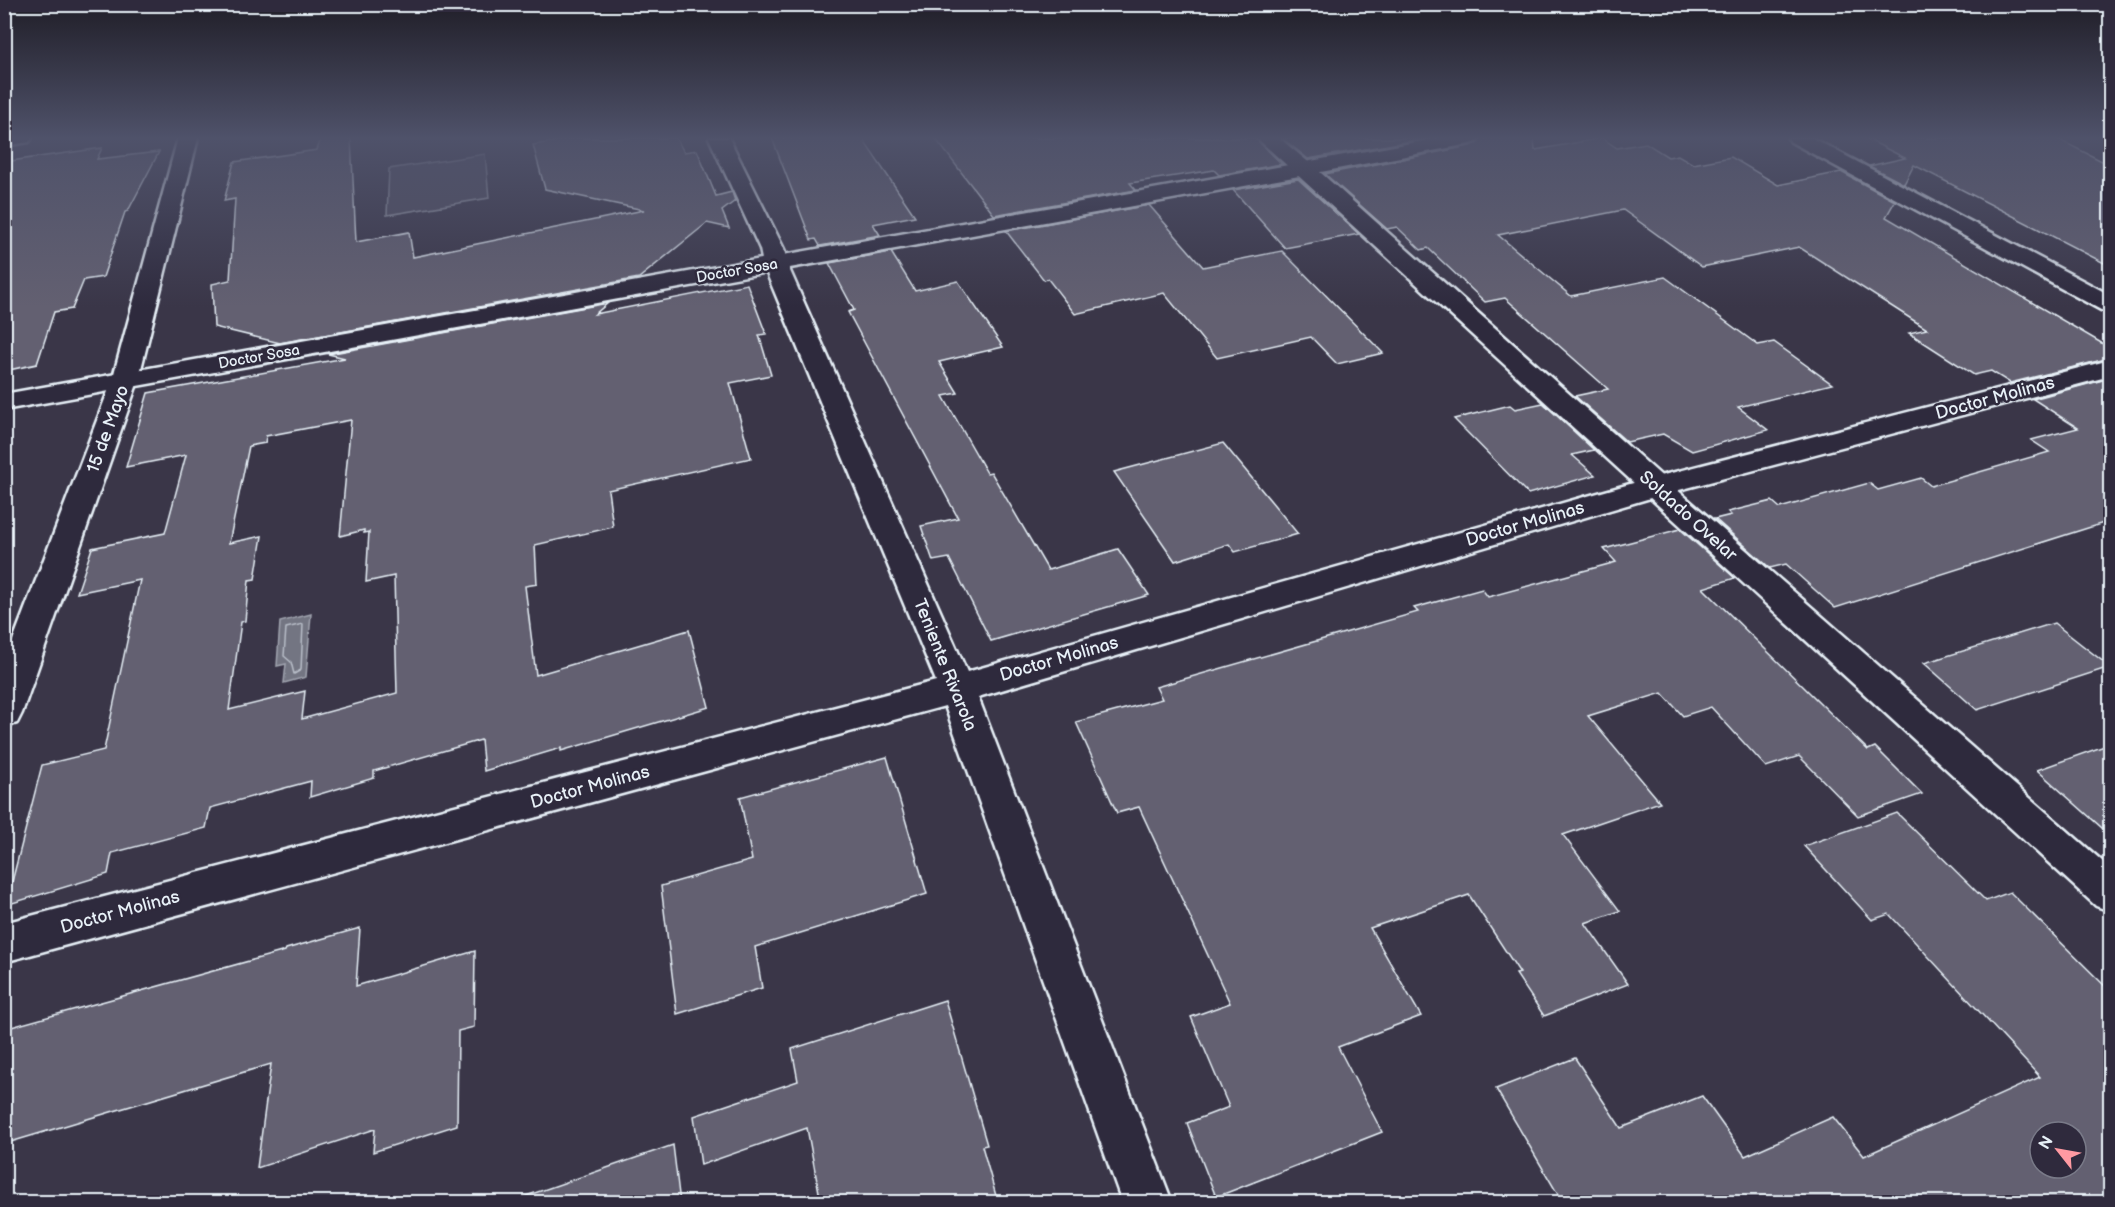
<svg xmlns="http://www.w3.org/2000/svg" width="2115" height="1207" font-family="'Balsamiq Sans',sans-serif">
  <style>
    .green { fill: #504e5f; stroke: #9ca0ac; stroke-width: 1.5 }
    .water { fill: #737482; stroke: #a2a6b1; stroke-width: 1.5 }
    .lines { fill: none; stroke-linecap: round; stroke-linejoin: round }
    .shore { stroke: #b9bfc9; stroke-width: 1.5 }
    .building { fill: #636171; stroke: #e8f1f8; stroke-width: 1.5; fill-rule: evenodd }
    .minor-casing { stroke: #e8f1f8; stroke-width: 5 }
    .tertiary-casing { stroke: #e8f1f8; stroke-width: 5 }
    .secondary-casing { stroke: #e8f1f8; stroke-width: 5 }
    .minor { fill: #2f2a3d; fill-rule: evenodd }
    .tertiary { fill: #2f2a3d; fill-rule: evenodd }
    .secondary { fill: #2f2a3d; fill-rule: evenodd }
    .labels { text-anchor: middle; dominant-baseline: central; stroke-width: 5; stroke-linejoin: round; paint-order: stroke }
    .far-street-label { font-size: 15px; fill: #e8f1f8; stroke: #2f2a3d }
    .street-label { font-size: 18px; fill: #e8f1f8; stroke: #2f2a3d }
  </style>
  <rect width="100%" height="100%" fill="#3a3648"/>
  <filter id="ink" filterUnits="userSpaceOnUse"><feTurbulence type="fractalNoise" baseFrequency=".0167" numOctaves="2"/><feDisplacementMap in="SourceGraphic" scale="12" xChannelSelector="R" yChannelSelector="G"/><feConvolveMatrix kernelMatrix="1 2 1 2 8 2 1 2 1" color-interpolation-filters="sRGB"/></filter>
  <g filter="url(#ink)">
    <path class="green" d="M 485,154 L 489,198 L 387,215 L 389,169 Z"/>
    <path class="water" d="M 311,614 L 306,677 L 284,683 L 286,664 L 277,666 L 280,622 Z"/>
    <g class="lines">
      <path class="shore" d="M 303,624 L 301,670 L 294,674 L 291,662 L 284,656 L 286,628 Z"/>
    </g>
    <g class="building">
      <path d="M 321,138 L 351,138 L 356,242 L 409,232 L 413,257 L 644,210 L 545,189 L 533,145 L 575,138 L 676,138 L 684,152 L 697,150 L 716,196 L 732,192 L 735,201 L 722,211 L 729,228 L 707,223 L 639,278 L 280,343 L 214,327 L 212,284 L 230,280 L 235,199 L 224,201 L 234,162 L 317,150 Z"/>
      <path d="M 772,138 L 862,138 L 915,216 L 873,224 L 880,235 L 820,246 L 816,239 L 811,240 Z"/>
      <path d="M 935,138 L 1255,138 L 1282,164 L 1219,175 L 1214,170 L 1130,183 L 1136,190 L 994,215 Z"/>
      <path d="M 1282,138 L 1428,138 L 1308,159 Z"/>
      <path d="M 1481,138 L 1534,138 L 1535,150 L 1602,138 L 1617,148 L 1646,143 L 1668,157 L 1678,155 L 1693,164 L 1731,157 L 1778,185 L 1841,172 L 1895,201 L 1886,217 L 2110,348 L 2110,358 L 2010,383 L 1991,371 L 1974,375 L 1909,333 L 1927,329 L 1799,247 L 1702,267 L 1623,210 L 1498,235 L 1571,296 L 1665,277 L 1758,345 L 1774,342 L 1832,384 L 1738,407 L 1768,430 L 1692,451 L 1663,434 L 1627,442 L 1575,396 L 1608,389 L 1505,298 L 1485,302 L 1428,248 L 1421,250 L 1397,227 L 1387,229 L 1325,174 L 1470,146 L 1478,143 Z"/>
      <path d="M 1865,138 L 2056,138 L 2110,165 L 2110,266 L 1914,165 L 1904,184 L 1869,166 L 1905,158 Z"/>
      <path d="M 102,148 L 97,159 L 159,152 L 128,211 L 125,212 L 103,277 L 84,280 L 72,309 L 54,312 L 37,364 L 4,371 L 4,162 Z"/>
      <path d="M 1298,179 L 1359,234 L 1285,248 L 1233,190 Z"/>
      <path d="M 1149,205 L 1203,267 L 1282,251 L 1383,353 L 1337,364 L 1311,337 L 1217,358 L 1164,293 L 1075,314 L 1048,279 L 1044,280 L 1006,231 Z"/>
      <path d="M 891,252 L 915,291 L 958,281 L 1003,347 L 939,362 L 958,393 L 943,396 L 987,473 L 991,472 L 1048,570 L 1118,549 L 1149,595 L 991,641 L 949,558 L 933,561 L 921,526 L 958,518 L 848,312 L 854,310 L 829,263 Z"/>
      <path d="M 747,284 L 766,334 L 759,335 L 771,375 L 730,383 L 751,458 L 608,490 L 613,527 L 535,545 L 537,584 L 525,586 L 536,675 L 689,630 L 709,707 L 561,751 L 561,748 L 484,771 L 481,740 L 374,771 L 374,778 L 310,797 L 311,781 L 210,808 L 206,828 L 112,853 L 108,874 L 6,905 L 42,765 L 104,750 L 140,580 L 77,593 L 92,548 L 165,533 L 186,455 L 126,467 L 148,393 L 345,358 L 328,354 L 608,303 L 595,314 ZM 351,420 L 340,536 L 364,530 L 364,533 L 369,532 L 366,582 L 394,576 L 397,693 L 302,719 L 305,691 L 229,710 L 241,622 L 245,621 L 249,580 L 255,579 L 262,536 L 229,543 L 249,446 L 265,443 L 266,436 Z"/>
      <path d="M 2110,378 L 2110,521 L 1835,608 L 1786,564 L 1770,568 L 1715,519 L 1731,515 L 1728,512 L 1772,501 L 1780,508 L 1869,483 L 1878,490 L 1921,478 L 1931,486 L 2049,452 L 2031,440 L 2078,428 L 2033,399 Z"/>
      <path d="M 1543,403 L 1594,450 L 1572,455 L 1595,475 L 1528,494 L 1454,419 L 1510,405 L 1515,409 Z"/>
      <path d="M 1223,443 L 1298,534 L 1235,552 L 1229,544 L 1175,561 L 1114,472 Z"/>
      <path d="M 1680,529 L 1735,578 L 1703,588 L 1868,750 L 1875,747 L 1922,794 L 1858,816 L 1799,756 L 1766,767 L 1711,707 L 1683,716 L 1662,693 L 1588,716 L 1660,802 L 1563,835 L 1620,911 L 1585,923 L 1628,984 L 1544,1016 L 1516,974 L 1520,973 L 1469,895 L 1370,928 L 1421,1016 L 1338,1047 L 1382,1132 L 1216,1197 L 1187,1123 L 1229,1107 L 1191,1017 L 1230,1003 L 1139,807 L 1117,813 L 1076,722 L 1162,699 L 1156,687 L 1418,612 L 1414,608 L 1482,589 L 1488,597 L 1616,562 L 1604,549 Z"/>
      <path d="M 2054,623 L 2110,667 L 1977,710 L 1924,663 Z"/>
      <path d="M 2110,744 L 2110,835 L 2037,770 Z"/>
      <path d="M 887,757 L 927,894 L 755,947 L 762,988 L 677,1014 L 661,886 L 752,860 L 740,797 Z"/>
      <path d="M 1897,813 L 1986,901 L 2010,892 L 2110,991 L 2110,1203 L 1563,1203 L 1496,1089 L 1575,1058 L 1621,1128 L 1702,1096 L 1745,1156 L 1833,1117 L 1864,1156 L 2040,1077 L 1889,914 L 1872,920 L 1804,846 ZM 2040,1132 L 2076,1132 L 2076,1168 L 2040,1168 Z"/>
      <path d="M 360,928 L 356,986 L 475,951 L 474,1027 L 458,1031 L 457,1125 L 373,1152 L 375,1129 L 257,1168 L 271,1064 L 4,1144 L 4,1029 L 285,951 L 286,949 Z"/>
      <path d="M 945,1000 L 987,1145 L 982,1146 L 998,1203 L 821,1203 L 807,1128 L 701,1165 L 694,1116 L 798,1081 L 792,1049 Z"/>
      <path d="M 673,1145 L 680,1203 L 527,1203 L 526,1196 Z"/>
    </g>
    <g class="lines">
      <defs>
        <g id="minor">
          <path d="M 4,138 L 32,138 L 29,142 L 4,146 Z"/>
          <path d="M 178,138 L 198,138 L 138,381 L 22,713 L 17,723 L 4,727 L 4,664 L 112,381 Z"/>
          <path d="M 709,138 L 729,138 L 784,249 L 787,264 L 967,672 L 1644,480 L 2110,360 L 2110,376 L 1664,494 L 978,697 L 1172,1202 L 1122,1202 L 945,706 L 4,962 L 4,923 L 936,681 L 763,264 L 760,249 Z"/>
          <path d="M 1788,138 L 1812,138 L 2110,295 L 2110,312 L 2101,310 L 1791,142 Z"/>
        </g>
        <path id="tertiary" d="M 1439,138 L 1479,138 L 1476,142 L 1469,144 L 1305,175 L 4,410 L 4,394 Z"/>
        <path id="secondary" d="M 1257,138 L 1279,138 L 1312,165 L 1666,480 L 2110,868 L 2110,911 L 2096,906 Z"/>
      </defs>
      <use href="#minor" class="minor-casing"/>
      <use href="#tertiary" class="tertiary-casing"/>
      <use href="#secondary" class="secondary-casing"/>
      <use href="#minor" class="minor"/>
      <use href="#tertiary" class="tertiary"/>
      <use href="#secondary" class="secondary"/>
    </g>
  </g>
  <linearGradient id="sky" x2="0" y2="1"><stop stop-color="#201e28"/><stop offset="0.45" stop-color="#4f526a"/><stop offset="1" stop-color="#4f526a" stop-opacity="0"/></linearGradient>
  <rect width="2115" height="307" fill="url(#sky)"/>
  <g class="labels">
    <g class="far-street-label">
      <text transform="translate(737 271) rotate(-10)">Doctor Sosa</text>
      <text transform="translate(259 357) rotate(-10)">Doctor Sosa</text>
    </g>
    <g class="street-label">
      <text transform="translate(1995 398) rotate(-15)">Doctor Molinas</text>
      <text transform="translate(108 429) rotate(-70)">15 de Mayo</text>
      <text transform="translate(1688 516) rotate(42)">Soldado Ovelar</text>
      <text transform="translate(1525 524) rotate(-16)">Doctor Molinas</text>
      <text transform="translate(1059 659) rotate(-16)">Doctor Molinas</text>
      <text transform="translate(945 665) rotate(68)">Teniente Rivarola</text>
      <text transform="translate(590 787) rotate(-15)">Doctor Molinas</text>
      <text transform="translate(120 912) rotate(-15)">Doctor Molinas</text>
    </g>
  </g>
  <rect width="2115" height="1207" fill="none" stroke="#2f2a3d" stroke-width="24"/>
  <rect x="12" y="12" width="2091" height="1183" fill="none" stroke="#e8f1f8" stroke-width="2" filter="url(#ink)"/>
  <g transform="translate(2058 1150) rotate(301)"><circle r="28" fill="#2f2a3d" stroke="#797a88" stroke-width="1.5"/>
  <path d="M0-4.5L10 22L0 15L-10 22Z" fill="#ff9aa2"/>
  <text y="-9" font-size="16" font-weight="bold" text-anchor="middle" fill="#e8f1f8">N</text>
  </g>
</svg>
